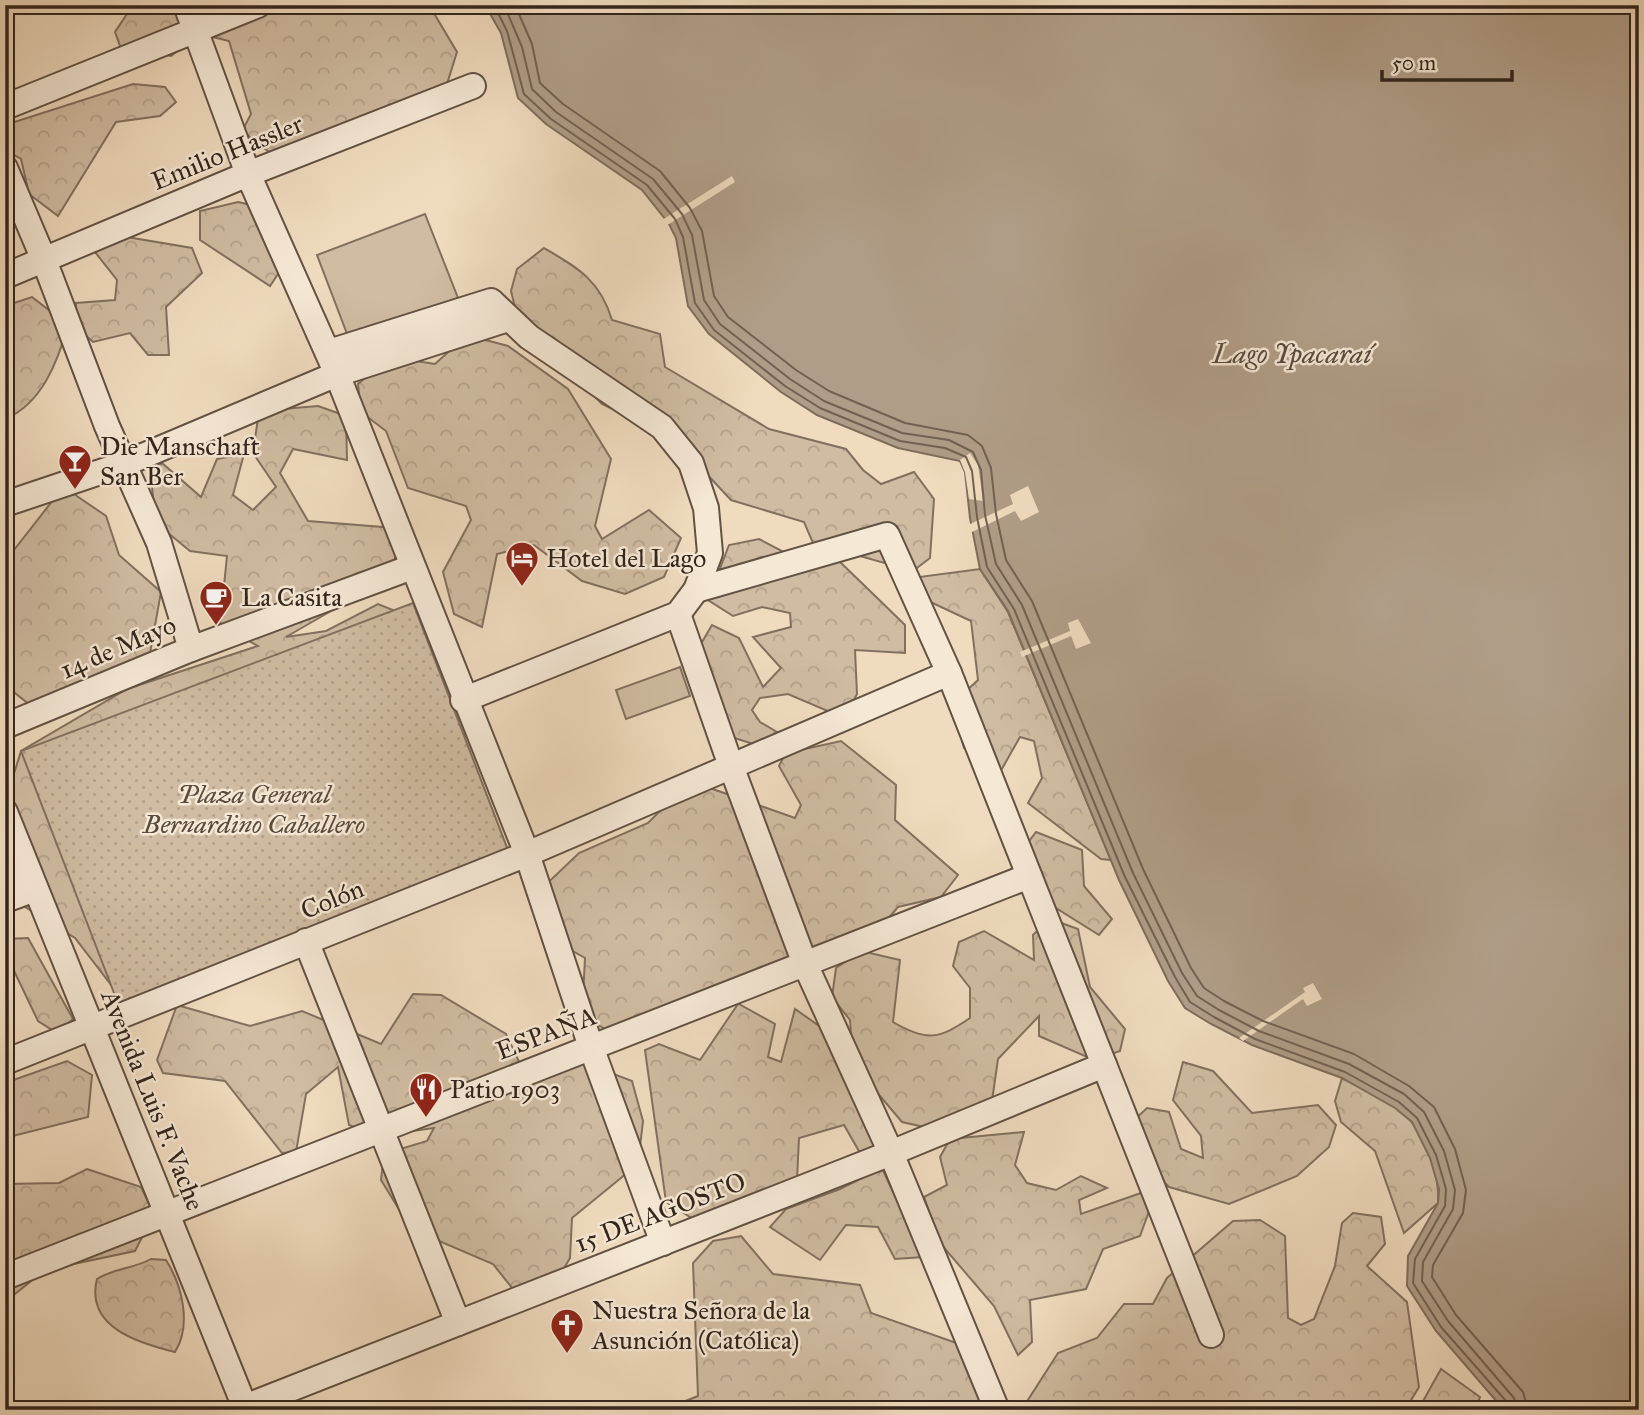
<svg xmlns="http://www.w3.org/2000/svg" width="1644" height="1415" font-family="'IM FELL Great Primer',serif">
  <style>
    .green { fill: #d0bca2; stroke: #82705f; stroke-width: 2 }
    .forest { fill: url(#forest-crowns); stroke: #82705f; stroke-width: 2 }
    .park { fill: url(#park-dots); stroke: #82705f; stroke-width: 2 }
    .water { fill: #b09d87; stroke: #7e6d5c; stroke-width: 2 }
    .pier { fill: #f0dbbe }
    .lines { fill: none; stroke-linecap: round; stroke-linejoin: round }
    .shore { stroke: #726152; stroke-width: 2 }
    .minor-casing { stroke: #625244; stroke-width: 28 }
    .minor { stroke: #f5e8d5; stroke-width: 24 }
    .labels { text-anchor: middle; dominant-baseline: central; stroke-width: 5; stroke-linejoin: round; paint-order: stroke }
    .street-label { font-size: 26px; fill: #33251c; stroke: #f5e8d5 }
    .poi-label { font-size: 26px; fill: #33251c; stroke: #f5e8d5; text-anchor: start }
    .park-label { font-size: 26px; font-style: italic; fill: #5a4b3e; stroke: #f5e8d5 }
    .water-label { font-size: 28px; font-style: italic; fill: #58493c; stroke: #f5e8d5 }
  </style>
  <defs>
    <pattern id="forest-crowns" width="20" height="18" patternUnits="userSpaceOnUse" patternTransform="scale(1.75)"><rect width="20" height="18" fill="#d0bca2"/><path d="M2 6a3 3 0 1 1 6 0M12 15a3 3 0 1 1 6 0" fill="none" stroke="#b3a18b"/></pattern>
    <pattern id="park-dots" width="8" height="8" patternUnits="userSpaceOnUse" patternTransform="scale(1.75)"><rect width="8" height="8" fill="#d0bca2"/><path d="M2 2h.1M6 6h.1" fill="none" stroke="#b3a18b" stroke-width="1.8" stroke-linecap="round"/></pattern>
  </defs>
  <rect width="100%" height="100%" fill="#f0dbbe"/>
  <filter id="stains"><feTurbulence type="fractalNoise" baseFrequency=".00286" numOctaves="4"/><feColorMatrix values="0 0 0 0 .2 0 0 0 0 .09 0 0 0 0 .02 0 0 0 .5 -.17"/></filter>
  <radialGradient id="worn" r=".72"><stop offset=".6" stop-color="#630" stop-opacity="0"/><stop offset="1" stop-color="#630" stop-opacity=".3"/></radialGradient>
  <g class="green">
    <path d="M 425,214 L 458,298 L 349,339 L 317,255 Z"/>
    <path d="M 680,667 L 690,696 L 626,719 L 616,690 Z"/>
  </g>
  <g class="forest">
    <path d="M 133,5 L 429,5 L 457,52 L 446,87 L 370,134 L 269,152 L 242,131 L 251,114 L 229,41 L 200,34 L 171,56 L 120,46 L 115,32 Z"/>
    <path d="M 133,84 L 165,87 L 176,102 L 160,116 L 116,122 L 58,216 L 29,194 L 21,159 L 5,150 L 5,125 Z"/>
    <path d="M 238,202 L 273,210 L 290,256 L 270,286 L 200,240 L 200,211 Z"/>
    <path d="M 103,233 L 192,248 L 202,273 L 166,307 L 169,355 L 148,355 L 130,333 L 93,342 L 74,325 L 76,303 L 115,300 L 117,280 L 95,252 Z"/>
    <path d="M 544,248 C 578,268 600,280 612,320 L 660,334 L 665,367 L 769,429 L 846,449 L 863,470 L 881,484 L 914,472 L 934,499 L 930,558 L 913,571 L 813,543 L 804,522 L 731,500 L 674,439 L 602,404 L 518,320 L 511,291 L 517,269 Z"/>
    <path d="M 32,297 L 68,325 C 58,361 42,404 5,419 L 5,363 L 8,356 L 5,350 L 5,306 Z"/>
    <path d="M 467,335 L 508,346 L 568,389 L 611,459 L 595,526 L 602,539 L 649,510 L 681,538 L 664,577 L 625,594 L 582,581 L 534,545 L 497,554 L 482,627 L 454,614 L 443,572 L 471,520 L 466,506 L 408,488 L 386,431 L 361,412 L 358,384 L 390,357 L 435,364 Z"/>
    <path d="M 318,406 L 346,416 L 347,460 L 293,449 L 280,473 L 308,521 L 395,528 L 395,574 L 286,637 L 326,631 L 378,604 L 418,620 L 438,689 L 467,721 L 463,749 L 483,867 L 444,901 L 341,923 L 112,986 L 75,938 L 25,907 L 8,793 L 21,751 L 127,689 L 258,646 L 220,625 L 227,556 L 190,551 L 156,523 L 150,469 L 162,463 L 201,497 L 217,459 L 244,454 L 233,495 L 253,510 L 276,487 L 253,453 L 259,411 Z"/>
    <path d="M 71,492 L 106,516 L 119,555 L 161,592 L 149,659 L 30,705 L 5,685 L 5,571 L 14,550 L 57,495 Z"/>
    <path d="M 759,539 L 797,559 L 836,558 L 905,625 L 905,653 L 855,650 L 857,694 L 844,718 L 788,694 L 760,698 L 752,710 L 760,722 L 794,742 L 787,753 L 841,741 L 896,785 L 895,820 L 958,875 L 941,897 L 898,907 L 861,951 L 900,960 L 893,1022 C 927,1042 939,1039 970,1018 L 970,988 L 953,966 L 959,942 L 984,931 L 1034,960 L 1033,935 L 1050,919 L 1078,929 L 1090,987 L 1125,1029 L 1120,1051 L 1094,1060 L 1039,1036 L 1039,1016 L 998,1059 L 992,1101 L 946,1132 L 902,1122 L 853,1064 L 850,1020 L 832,997 L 836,968 L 859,953 L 756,981 L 739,1004 L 775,1024 L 768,1057 L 781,1062 L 795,1009 L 825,1030 L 879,1147 L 860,1153 L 844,1125 L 799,1138 L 797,1179 L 703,1225 L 666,1202 L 645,1050 L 659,1044 L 700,1060 L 738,1004 L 608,1031 L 582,1015 L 585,958 L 548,937 L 538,892 L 579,853 L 648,823 L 690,781 L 795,818 L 801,805 L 779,766 L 785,754 L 728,736 L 718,692 L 692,659 L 712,625 L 739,638 L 763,687 L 781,668 L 753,637 L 791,627 L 790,613 L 762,607 L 733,616 L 708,600 L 729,545 Z"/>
    <path d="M 980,569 L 1008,612 L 1111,860 L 1101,859 L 1028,803 L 1042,778 L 1034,741 L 1020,737 L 999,774 L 964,748 L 952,704 L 978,680 L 971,621 L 924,599 L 919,577 Z"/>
    <path d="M 1036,832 L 1082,850 L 1084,886 L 1112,919 L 1099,935 L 1048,903 L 1024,848 Z"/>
    <path d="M 28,938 L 73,1019 L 57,1033 L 38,1021 L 5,952 L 5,939 Z"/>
    <path d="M 413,994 L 441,995 L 506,1034 L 530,1085 L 580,1061 L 632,1081 L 643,1121 L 638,1164 L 572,1218 L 570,1258 L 556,1282 L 512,1288 L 493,1264 L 411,1229 L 381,1180 L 384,1154 L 427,1141 L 434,1128 L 377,1136 L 349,1125 L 338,1067 L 306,1094 L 296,1152 L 282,1153 L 225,1081 L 163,1073 L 157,1060 L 177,1005 L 250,1026 L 302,1011 L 381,1044 Z"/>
    <path d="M 67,1061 L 92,1075 L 88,1117 L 5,1138 L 5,1083 Z"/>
    <path d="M 1183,1062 L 1213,1071 L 1252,1113 L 1318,1105 L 1336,1125 L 1329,1147 L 1297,1176 L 1229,1204 L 1169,1187 L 1140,1158 L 1132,1122 L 1147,1108 L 1169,1112 L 1181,1149 L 1203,1158 L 1201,1136 L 1173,1100 Z"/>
    <path d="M 1342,1078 C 1364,1090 1394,1102 1411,1121 C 1428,1141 1440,1178 1438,1203 L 1404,1233 L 1375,1151 L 1341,1122 L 1335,1101 Z"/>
    <path d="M 1024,1132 L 1015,1165 L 1027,1183 L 1056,1190 L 1081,1176 L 1107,1188 L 1079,1200 L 1081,1214 L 1141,1193 L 1152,1203 L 1140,1236 L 1103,1249 L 1086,1289 L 1030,1300 L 1032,1342 L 1018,1355 L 994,1306 L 940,1243 L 924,1197 L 947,1185 L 940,1157 L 950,1139 Z"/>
    <path d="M 882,1168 L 923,1257 L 895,1259 L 878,1227 L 846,1225 L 820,1260 L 770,1227 L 786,1209 L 840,1189 Z"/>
    <path d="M 87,1169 L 141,1187 L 154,1214 L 135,1251 L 45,1270 L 5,1302 L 5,1184 L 59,1183 Z"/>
    <path d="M 1353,1213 L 1381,1217 L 1385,1244 L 1367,1266 L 1407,1302 L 1419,1387 L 1405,1410 L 1027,1410 L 1026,1403 L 1058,1353 L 1097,1338 L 1124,1304 L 1153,1304 L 1167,1278 L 1233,1221 L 1260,1220 L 1285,1236 L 1288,1318 L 1301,1325 L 1314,1319 L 1335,1266 L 1342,1223 Z"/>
    <path d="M 741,1236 L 773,1274 L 860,1285 L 871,1313 L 982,1352 L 994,1410 L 663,1410 L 698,1396 L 693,1263 L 713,1241 Z"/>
    <path d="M 151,1259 L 166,1260 C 182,1285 192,1325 175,1352 C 138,1343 85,1327 97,1279 C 114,1268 133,1269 151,1259 Z"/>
    <path d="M 1441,1369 L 1480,1397 L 1475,1410 L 1418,1410 Z"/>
  </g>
  <path class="park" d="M 413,603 L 511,858 L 119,1006 L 21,751 Z"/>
  <path class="water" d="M 485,5 L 1639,5 L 1639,1410 L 1504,1410 L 1436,1331 L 1407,1286 L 1408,1256 L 1438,1203 L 1439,1189 L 1430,1158 L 1412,1122 L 1395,1108 L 1342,1078 L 1252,1045 L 1211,1024 L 1185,1008 L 1168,981 L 1119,880 L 1008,611 L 980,569 L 970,518 L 965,472 L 960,461 L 898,448 L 817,415 L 781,392 L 709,334 L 688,306 L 676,238 L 669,224 L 642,190 L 546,124 L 518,98 L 501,33 Z"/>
  <g class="pier">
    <path d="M 732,176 L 735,182 L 669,224 L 666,225 L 662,220 Z"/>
    <path d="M 970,453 L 978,465 L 983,501 L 969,499 L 965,472 L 960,460 Z"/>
    <path d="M 1028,486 L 1039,512 L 1021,521 L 1015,511 L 970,533 L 968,525 L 1013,504 L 1010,495 Z"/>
    <path d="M 1078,619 L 1091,643 L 1076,649 L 1071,636 L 1022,657 L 1020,652 L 1070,631 L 1068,623 Z"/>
    <path d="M 1313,983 L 1322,999 L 1307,1006 L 1303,999 L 1243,1041 L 1239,1038 L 1305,992 L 1303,988 Z"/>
  </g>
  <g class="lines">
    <g class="shore">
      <path d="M 494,5 L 507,31 L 524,94 L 551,119 L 647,185 L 675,219 L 683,237 L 695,303 L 714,330 L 785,386 L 820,408 L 900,441 L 945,448 L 966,457 L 972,471 L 977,517 L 987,567 L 1014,609 L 1125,877 L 1175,977 L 1190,1002 L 1214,1017 L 1255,1039 L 1345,1072 L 1399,1102 L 1417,1118 L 1436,1155 L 1446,1189 L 1445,1206 L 1415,1259 L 1413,1283 L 1441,1327 L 1507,1402 L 1509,1410"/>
      <path d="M 504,5 L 522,47 L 532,89 L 556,112 L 653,179 L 682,214 L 692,235 L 704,300 L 720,324 L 790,379 L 824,401 L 902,433 L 949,440 L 973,452 L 981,470 L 985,515 L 996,564 L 1022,605 L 1133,873 L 1182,973 L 1197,996 L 1219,1010 L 1259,1031 L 1349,1064 L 1404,1094 L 1424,1112 L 1444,1151 L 1455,1190 L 1453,1209 L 1423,1262 L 1422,1281 L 1448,1321 L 1514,1398 L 1517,1410"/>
      <path d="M 515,5 L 532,44 L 540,83 L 563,104 L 660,171 L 690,208 L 702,231 L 714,296 L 728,317 L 796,370 L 829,391 L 905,423 L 968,435 L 982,446 L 991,468 L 996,514 L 1006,560 L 1032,601 L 1143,869 L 1191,968 L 1204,988 L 1224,1001 L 1263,1021 L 1354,1054 L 1409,1086 L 1434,1107 L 1455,1149 L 1466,1190 L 1463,1213 L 1433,1265 L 1432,1277 L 1456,1315 L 1523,1392 L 1528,1410"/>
    </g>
    <defs>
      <g id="minor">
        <path d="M 186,5 L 248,174 L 337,374 L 508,319"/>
        <path d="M 5,107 L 258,5"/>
        <path d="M 5,168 L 44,260 L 107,426 L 159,543 L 191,649"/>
        <path d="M 5,276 L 248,174 L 473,86"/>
        <path d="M 329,352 L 491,301 L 529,337 L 662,427 L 691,463 L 706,508 L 710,553 L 696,590 L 678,614 L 463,700"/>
        <path d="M 5,504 L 124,464 L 337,374 L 527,854 L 5,1062"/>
        <path d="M 696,590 L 887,535 L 949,673 L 1211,1335"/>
        <path d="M 678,614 L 731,766 L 805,964 L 891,1153 L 997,1410"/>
        <path d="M 5,726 L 191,649 L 412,567"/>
        <path d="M 5,812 L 246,1410"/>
        <path d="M 5,879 L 28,870"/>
        <path d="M 5,900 L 35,889"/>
        <path d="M 306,941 L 458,1323"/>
        <path d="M 663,1243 L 591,1047 L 527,854 L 949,673"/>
        <path d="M 5,1277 L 1029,876"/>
        <path d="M 237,1410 L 891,1153 L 1104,1065"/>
      </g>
    </defs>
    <use href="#minor" class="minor-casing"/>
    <use href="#minor" class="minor"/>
  </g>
  <defs>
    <symbol id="bar-pin" viewBox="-11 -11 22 30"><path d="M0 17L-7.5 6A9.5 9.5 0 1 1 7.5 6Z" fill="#8f2418" stroke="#f5e8d5"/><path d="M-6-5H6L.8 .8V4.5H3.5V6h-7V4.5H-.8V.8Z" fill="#fff"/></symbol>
    <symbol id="hotel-pin" viewBox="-11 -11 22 30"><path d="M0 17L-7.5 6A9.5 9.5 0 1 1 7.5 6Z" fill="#8f2418" stroke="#f5e8d5"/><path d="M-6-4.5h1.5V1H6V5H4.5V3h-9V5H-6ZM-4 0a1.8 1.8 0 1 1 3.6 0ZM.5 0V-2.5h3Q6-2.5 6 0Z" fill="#fff"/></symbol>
    <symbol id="cafe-pin" viewBox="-11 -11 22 30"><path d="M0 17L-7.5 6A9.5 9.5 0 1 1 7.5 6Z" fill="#8f2418" stroke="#f5e8d5"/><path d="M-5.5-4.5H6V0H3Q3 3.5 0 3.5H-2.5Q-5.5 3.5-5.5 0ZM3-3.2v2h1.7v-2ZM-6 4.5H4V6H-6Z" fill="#fff"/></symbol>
    <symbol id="restaurant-pin" viewBox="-11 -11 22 30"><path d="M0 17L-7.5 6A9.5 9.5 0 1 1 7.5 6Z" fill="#8f2418" stroke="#f5e8d5"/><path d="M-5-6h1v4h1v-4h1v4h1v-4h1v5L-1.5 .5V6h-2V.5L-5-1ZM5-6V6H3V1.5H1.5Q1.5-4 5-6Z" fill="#fff"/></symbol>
    <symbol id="church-pin" viewBox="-11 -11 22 30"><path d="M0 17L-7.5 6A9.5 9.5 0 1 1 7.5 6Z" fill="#8f2418" stroke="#f5e8d5"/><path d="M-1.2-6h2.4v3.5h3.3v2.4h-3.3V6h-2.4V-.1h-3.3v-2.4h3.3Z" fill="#fff"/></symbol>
  </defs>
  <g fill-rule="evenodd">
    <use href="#bar-pin" x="56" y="442" width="38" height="52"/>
    <use href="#hotel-pin" x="503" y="539" width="38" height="52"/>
    <use href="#cafe-pin" x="197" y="578" width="38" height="52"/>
    <use href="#restaurant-pin" x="407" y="1070" width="38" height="52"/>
    <use href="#church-pin" x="548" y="1306" width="38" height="52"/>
  </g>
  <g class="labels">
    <g class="street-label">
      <text transform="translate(227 152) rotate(-22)">Emilio Hassler</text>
      <text transform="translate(118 647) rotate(-23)">14 de Mayo</text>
      <text transform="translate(332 899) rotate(-22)">Colón</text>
      <text transform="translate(546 1033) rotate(-21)">ESPAÑA</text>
      <text transform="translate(153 1100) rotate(68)">Avenida Luis F. Vache</text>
      <text transform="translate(660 1212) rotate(-21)">15 DE AGOSTO</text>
    </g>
    <g class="poi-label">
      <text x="100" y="446">Die Manschaft<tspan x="100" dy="30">San Ber</tspan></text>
      <text x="546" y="558">Hotel del Lago</text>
      <text x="241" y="597">La Casita</text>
      <text x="450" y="1089">Patio 1903</text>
      <text x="592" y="1310">Nuestra Señora de la<tspan x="592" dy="30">Asunción (Católica)</tspan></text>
    </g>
    <g class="park-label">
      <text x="254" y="794">Plaza General<tspan x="254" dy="30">Bernardino Caballero</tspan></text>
    </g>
    <g class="water-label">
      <text x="1292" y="353">Lago Ypacaraí</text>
    </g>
  </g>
  <rect width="1644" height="1415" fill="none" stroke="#f0dbbe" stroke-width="28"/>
  <rect x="7" y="7" width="1630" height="1401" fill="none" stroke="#33251c" stroke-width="3.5"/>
  <rect x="14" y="14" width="1616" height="1387" fill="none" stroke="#33251c" stroke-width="2"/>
  <path d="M1382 70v10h130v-10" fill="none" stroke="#33251c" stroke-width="3.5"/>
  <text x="1392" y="70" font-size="21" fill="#33251c" stroke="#f5e8d5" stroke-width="5" paint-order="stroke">50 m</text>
  <rect width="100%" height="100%" filter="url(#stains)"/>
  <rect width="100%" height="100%" fill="url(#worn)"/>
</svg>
